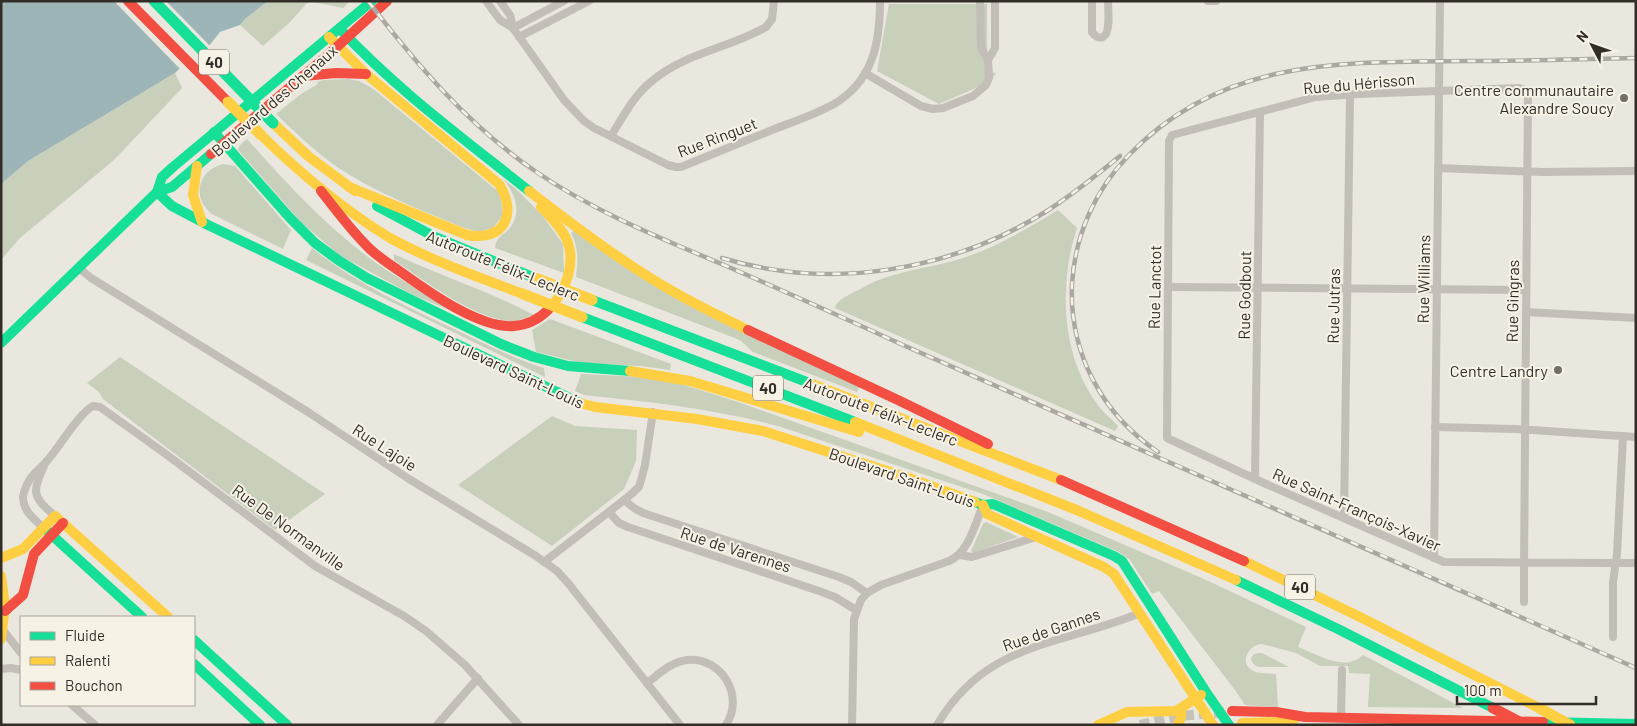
<svg xmlns="http://www.w3.org/2000/svg" width="1637" height="726" font-family="Barlow,sans-serif">
  <style>
    .green { fill: #c8cfbb }
    .water { fill: #9eb5b8 }
    .pier { fill: #eae7df }
    .lines { fill: none; stroke-linecap: round; stroke-linejoin: round }
    .secondary-tunnel { stroke: #c5c2ba; stroke-width: 10; stroke-dasharray: 10 5; stroke-linecap: butt }
    .street { stroke: #c3beb8; stroke-width: 8 }
    .fast { stroke: #16e098; stroke-width: 10 }
    .slow { stroke: #ffcf43; stroke-width: 10 }
    .jam { stroke: #f24e42; stroke-width: 10 }
    .rail-casing { stroke: #aba7a2; stroke-width: 4.5 }
    .rail { stroke: #f7f2e6; stroke-width: 2.5; stroke-dasharray: 8; stroke-linecap: butt }
    .fast-bridge { stroke: #16e098; stroke-width: 11 }
    .slow-bridge { stroke: #ffcf43; stroke-width: 11 }
    .jam-bridge { stroke: #f24e42; stroke-width: 11 }
    .poi-dot { fill: #736e67; stroke: #f7f2e6; stroke-width: 2 }
    .labels { text-anchor: middle; dominant-baseline: central; stroke-width: 4; stroke-linejoin: round; paint-order: stroke }
    .shield { fill: #f7f2e6; stroke: #6e6860; stroke-width: 1 }
    .shield-label { font-size: 15px; font-weight: bold; fill: #332d27 }
    .street-label { font-size: 16px; fill: #332d27; stroke: #f7f2e6 }
    .poi-label { font-size: 16px; fill: #332d27; stroke: #f7f2e6; text-anchor: end }
  </style>
  <rect width="100%" height="100%" fill="#eae7df"/>
  <g class="green">
    <path d="M 268,1 L 350,1 L 343,8 L 309,1 L 289,23 L 263,46 L 240,25 L 245,19 Z"/>
    <path d="M 889,4 L 987,4 L 987,71 L 996,73 L 990,82 L 939,104 L 877,71 Z"/>
    <path d="M 175,73 L 182,88 L 114,160 L 20,238 L 1,260 L 1,184 L 28,161 Z"/>
    <path d="M 348,79 L 359,81 L 372,88 L 500,193 L 503,215 L 493,228 L 478,232 L 464,228 C 421,210 376,193 337,167 C 315,151 296,133 276,114 L 301,94 L 318,84 L 317,82 L 324,80 Z"/>
    <path d="M 247,139 C 287,184 329,230 379,265 C 404,282 431,297 457,313 L 413,295 L 339,255 L 301,222 L 238,150 L 239,146 Z"/>
    <path d="M 223,164 L 235,166 L 291,230 L 283,249 L 212,214 C 191,198 198,170 223,164 Z"/>
    <path d="M 502,178 L 517,190 L 542,215 L 563,244 L 564,273 L 495,248 C 496,237 502,236 509,229 C 523,213 515,192 502,178 Z"/>
    <path d="M 1058,210 L 1077,228 C 1058,286 1061,361 1102,410 C 1107,415 1113,421 1118,426 L 1115,431 L 835,308 C 837,298 856,292 864,287 C 892,271 932,268 963,258 C 997,247 1028,228 1058,210 Z"/>
    <path d="M 575,230 L 603,252 L 860,386 L 857,392 L 753,352 L 740,340 L 576,277 C 578,261 579,248 571,233 Z"/>
    <path d="M 312,248 C 354,282 401,304 450,327 C 481,342 512,358 544,368 L 545,377 L 306,260 Z"/>
    <path d="M 394,254 C 440,276 489,291 534,315 C 528,317 521,320 515,321 C 480,323 423,280 394,260 Z"/>
    <path d="M 550,319 L 671,364 L 670,370 L 641,366 L 582,363 L 536,352 L 532,330 Z"/>
    <path d="M 120,357 L 325,494 L 275,530 L 103,399 L 99,392 L 87,383 Z"/>
    <path d="M 581,374 L 642,377 L 675,382 L 738,402 L 1048,512 L 1204,579 L 1306,627 L 1298,647 C 1317,654 1345,673 1363,655 L 1463,708 L 1368,707 L 1370,674 L 1349,673 L 1348,666 L 1320,666 L 1296,653 L 1262,644 C 1249,644 1238,663 1253,671 C 1259,674 1269,673 1276,674 L 1278,707 L 1245,705 L 1235,690 L 1159,591 L 1152,594 L 1130,560 L 1119,552 L 983,494 L 781,427 C 717,409 650,402 584,395 L 575,391 Z"/>
    <path d="M 552,416 L 575,426 L 637,430 L 636,461 L 624,489 L 552,546 L 458,485 Z"/>
    <path d="M 986,522 L 1016,536 L 1018,537 L 973,553 L 971,551 L 983,524 Z"/>
    <path d="M 1258,653 L 1262,653 L 1289,667 L 1258,667 C 1254,665 1252,663 1251,658 L 1254,654 Z"/>
  </g>
  <path class="water" d="M 1,1 L 268,1 L 245,19 L 240,25 L 220,32 L 209,46 L 186,62 L 175,73 L 28,161 L 1,184 Z"/>
  <path class="pier" d="M 114,1 L 166,1 L 211,47 L 195,57 L 181,70 Z"/>
  <g class="lines">
    <path class="secondary-tunnel" d="M 1140,725 L 1180,716 L 1226,712"/>
    <g class="street">
      <path d="M 486,1 L 500,20 L 513,28 L 564,100 L 584,121 L 594,128 L 668,165 L 676,167 L 681,167 C 713,154 745,141 777,128 C 796,121 816,114 834,104 C 873,81 880,43 880,1"/>
      <path d="M 500,1 L 510,15 L 513,28"/>
      <path d="M 980,1 L 981,48 L 988,60"/>
      <path d="M 1092,1 L 1092,32 C 1095,36 1098,39 1103,37 C 1111,33 1108,9 1108,1"/>
      <path d="M 1208,1 L 1216,1"/>
      <path d="M 513,28 L 564,1"/>
      <path d="M 519,37 L 589,1"/>
      <path d="M 865,73 L 921,106 L 933,109 L 943,108 L 973,96 L 986,85 L 989,78 L 988,60 L 995,48 L 995,1"/>
      <path d="M 611,136 C 623,117 634,95 652,81 C 684,53 730,48 766,27 L 772,19 L 774,1"/>
      <path d="M 1438,168 L 1542,172 L 1636,171"/>
      <path d="M 79,268 L 91,278 L 308,412 L 409,479 L 536,556 L 557,571 L 568,583 L 680,725"/>
      <path d="M 1168,287 L 1526,290"/>
      <path d="M 1526,312 L 1636,318"/>
      <path d="M 1435,427 L 1515,429 L 1636,437"/>
      <path d="M 44,466 C 32,493 32,496 55,516"/>
      <path d="M 1255,479 L 1260,112"/>
      <path d="M 624,500 L 634,508 L 643,513 L 839,577 L 851,582 L 867,593"/>
      <path d="M 609,512 L 619,523 L 628,527 L 819,591 L 835,597 L 856,610"/>
      <path d="M 1344,518 L 1350,95"/>
      <path d="M 44,528 C 34,519 23,511 23,497 C 24,490 27,484 30,479 C 35,472 41,468 46,462 C 59,448 78,414 93,406 L 100,407 L 163,452 L 315,566 L 404,616 L 426,631 L 465,665 L 519,725"/>
      <path d="M 959,555 L 972,557 L 1036,537"/>
      <path d="M 1434,558 L 1440,1"/>
      <path d="M 544,562 L 628,497 L 639,487 L 641,480 L 645,465 L 653,412"/>
      <path d="M 1524,602 L 1524,563 L 1528,95 L 1525,90 L 1519,88 L 1358,94 L 1316,97 L 1172,135 L 1169,141 L 1167,438 L 1266,484 L 1444,562 L 1606,563 L 1636,563"/>
      <path d="M 3,630 L 21,653"/>
      <path d="M 1613,637 L 1613,582 L 1617,554 L 1623,436"/>
      <path d="M 1,669 L 11,668 L 21,670"/>
      <path d="M 647,683 C 659,674 671,662 687,660 C 722,657 745,696 726,725"/>
      <path d="M 72,705 L 95,725"/>
      <path d="M 1341,717 L 1342,670"/>
      <path d="M 437,725 L 478,678"/>
      <path d="M 852,725 L 854,619 L 861,600 L 867,593 L 881,585 L 949,561 C 969,552 975,524 983,505"/>
      <path d="M 937,725 C 986,641 1060,646 1140,613"/>
    </g>
    <g class="fast">
      <path d="M 340,29 C 397,90 464,139 529,191"/>
      <path d="M 214,132 L 290,218 L 315,243 L 338,260 L 367,278 L 501,344 L 534,357 L 568,366 L 630,371"/>
      <path d="M 157,192 L 172,206 L 208,225 L 580,403"/>
      <path d="M 157,192 L 162,177 L 173,167 L 372,1"/>
      <path d="M 377,206 L 435,237 L 535,278"/>
      <path d="M 592,300 L 812,384"/>
      <path d="M 582,317 L 855,422"/>
      <path d="M 1,343 L 157,192 L 172,187 L 211,154"/>
      <path d="M 975,502 L 983,505 L 993,504 L 1114,556 L 1122,561 L 1206,692 L 1229,725"/>
      <path d="M 44,528 L 142,617"/>
      <path d="M 1236,580 L 1340,630 L 1493,708"/>
      <path d="M 194,640 L 287,725"/>
      <path d="M 194,664 L 260,725"/>
      <path d="M 1543,722 L 1636,724"/>
    </g>
    <g class="slow">
      <path d="M 329,37 L 366,74 L 499,184 C 518,214 504,242 467,235 L 349,187"/>
      <path d="M 273,123 L 308,156 L 355,191"/>
      <path d="M 260,134 C 300,173 342,209 390,238 C 432,261 478,277 523,294"/>
      <path d="M 197,166 L 193,195 L 202,222"/>
      <path d="M 529,191 C 570,223 612,255 657,282 C 686,300 717,315 748,330"/>
      <path d="M 541,207 C 550,216 560,226 566,238 C 577,262 566,292 548,310"/>
      <path d="M 630,371 L 690,381 L 859,432"/>
      <path d="M 812,384 L 1061,480"/>
      <path d="M 580,403 L 595,407 L 697,419 L 763,431 L 909,478 L 975,502"/>
      <path d="M 855,422 L 1079,511 L 1236,580"/>
      <path d="M 983,505 L 987,514 L 1104,567 L 1114,574 L 1213,725"/>
      <path d="M 1,558 L 23,549 L 55,516 L 168,617"/>
      <path d="M 1244,561 L 1360,617 L 1541,709"/>
      <path d="M 1,576 L 5,606 L 1,639"/>
      <path d="M 1242,723 L 1275,722 L 1295,719"/>
      <path d="M 1098,725 L 1127,712 L 1176,711 L 1201,695"/>
      <path d="M 1178,725 L 1181,717 L 1181,709"/>
    </g>
    <g class="jam">
      <path d="M 128,1 L 228,102"/>
      <path d="M 303,76 L 336,73 L 366,74"/>
      <path d="M 211,154 L 328,55 L 387,1"/>
      <path d="M 321,191 C 337,211 352,232 371,250 C 379,257 389,264 398,270 C 426,290 479,329 514,326 C 527,325 539,319 548,310"/>
      <path d="M 748,330 L 900,401 L 988,444"/>
      <path d="M 1061,480 L 1244,561"/>
      <path d="M 5,611 L 23,595 L 34,554 L 63,523"/>
      <path d="M 1232,711 L 1276,712 L 1305,717 L 1543,722"/>
    </g>
    <defs>
      <g id="rail">
        <path d="M 368,1 C 417,65 468,125 535,171 C 593,211 660,238 724,265 C 784,291 844,318 903,345 C 1147,453 1392,559 1636,668"/>
        <path d="M 722,258 C 832,291 951,271 1047,211 C 1073,194 1097,175 1120,156"/>
        <path d="M 1158,452 C 1102,414 1069,353 1072,284 C 1075,235 1095,190 1129,155 C 1223,57 1344,62 1469,61 C 1525,61 1580,59 1636,58"/>
      </g>
    </defs>
    <use href="#rail" class="rail-casing"/>
    <use href="#rail" class="rail"/>
    <path class="fast-bridge" d="M 154,1 L 273,123"/>
    <g class="slow-bridge">
      <path d="M 228,102 L 260,134"/>
      <path d="M 535,278 L 592,300"/>
      <path d="M 523,294 L 582,317"/>
      <path d="M 1541,709 L 1570,725"/>
    </g>
    <path class="jam-bridge" d="M 1493,708 L 1525,725"/>
  </g>
  <g class="poi-dot">
    <circle cx="1624" cy="98" r="5"/>
    <circle cx="1558" cy="370" r="5"/>
  </g>
  <g class="labels">
    <g class="shield">
      <rect x="199" y="49.5" width="30" height="25" rx="4"/>
      <rect x="753" y="375.5" width="30" height="25" rx="4"/>
      <rect x="1285" y="574.5" width="30" height="25" rx="4"/>
    </g>
    <g class="shield-label">
      <text x="214" y="62">40</text>
      <text x="768" y="388">40</text>
      <text x="1300" y="587">40</text>
    </g>
    <g class="street-label">
      <text transform="translate(1359 83) rotate(-5)">Rue du Hérisson</text>
      <text transform="translate(274 100) rotate(-41)">Boulevard des Chenaux</text>
      <text transform="translate(717 137) rotate(-21)">Rue Ringuet</text>
      <text transform="translate(503 265) rotate(22)">Autoroute Félix-Leclerc</text>
      <text transform="translate(1423 279) rotate(-89)">Rue Williams</text>
      <text transform="translate(1154 287) rotate(-89)">Rue Lanctot</text>
      <text transform="translate(1244 295) rotate(-89)">Rue Godbout</text>
      <text transform="translate(1512 301) rotate(-89)">Rue Gingras</text>
      <text transform="translate(1333 306) rotate(-89)">Rue Jutras</text>
      <text transform="translate(514 371) rotate(25)">Boulevard Saint-Louis</text>
      <text transform="translate(881 411) rotate(21)">Autoroute Félix-Leclerc</text>
      <text transform="translate(385 447) rotate(33)">Rue Lajoie</text>
      <text transform="translate(902 477) rotate(19)">Boulevard Saint-Louis</text>
      <text transform="translate(1357 509) rotate(24)">Rue Saint-François-Xavier</text>
      <text transform="translate(289 527) rotate(36)">Rue De Normanville</text>
      <text transform="translate(736 549) rotate(18)">Rue de Varennes</text>
      <text transform="translate(1051 629) rotate(-19)">Rue de Gannes</text>
    </g>
    <g class="poi-label">
      <text x="1614" y="89">Centre communautaire<tspan x="1614" dy="18">Alexandre Soucy</tspan></text>
      <text x="1548" y="370">Centre Landry</text>
    </g>
  </g>
  <rect width="1637" height="726" fill="none" stroke="#332d27" stroke-width="5"/>
  <rect x="20" y="616" width="175" height="90" fill="#f7f2e6" stroke="#a9a39a"/>
  <rect x="30" y="632" width="25" height="8" fill="#16e098" stroke="#a9a39a"/>
  <text x="65" y="641" font-size="15" fill="#332d27">Fluide</text>
  <rect x="30" y="657" width="25" height="8" fill="#ffcf43" stroke="#a9a39a"/>
  <text x="65" y="666" font-size="15" fill="#332d27">Ralenti</text>
  <rect x="30" y="682" width="25" height="8" fill="#f24e42" stroke="#a9a39a"/>
  <text x="65" y="691" font-size="15" fill="#332d27">Bouchon</text>
  <g transform="translate(1592 45) rotate(311)" stroke="#f7f2e6" stroke-width="4" paint-order="stroke">
  <path d="M0-4L9 19L0 12L-9 19Z" fill="#332d27"/>
  <text y="-8" font-size="14" font-weight="bold" text-anchor="middle" fill="#332d27">N</text>
  </g>
  <path d="M1457 696v8h139v-8" fill="none" stroke="#332d27" stroke-width="2.5"/>
  <text x="1464" y="696" font-size="15" fill="#332d27" stroke="#f7f2e6" stroke-width="4" paint-order="stroke">100 m</text>
</svg>
